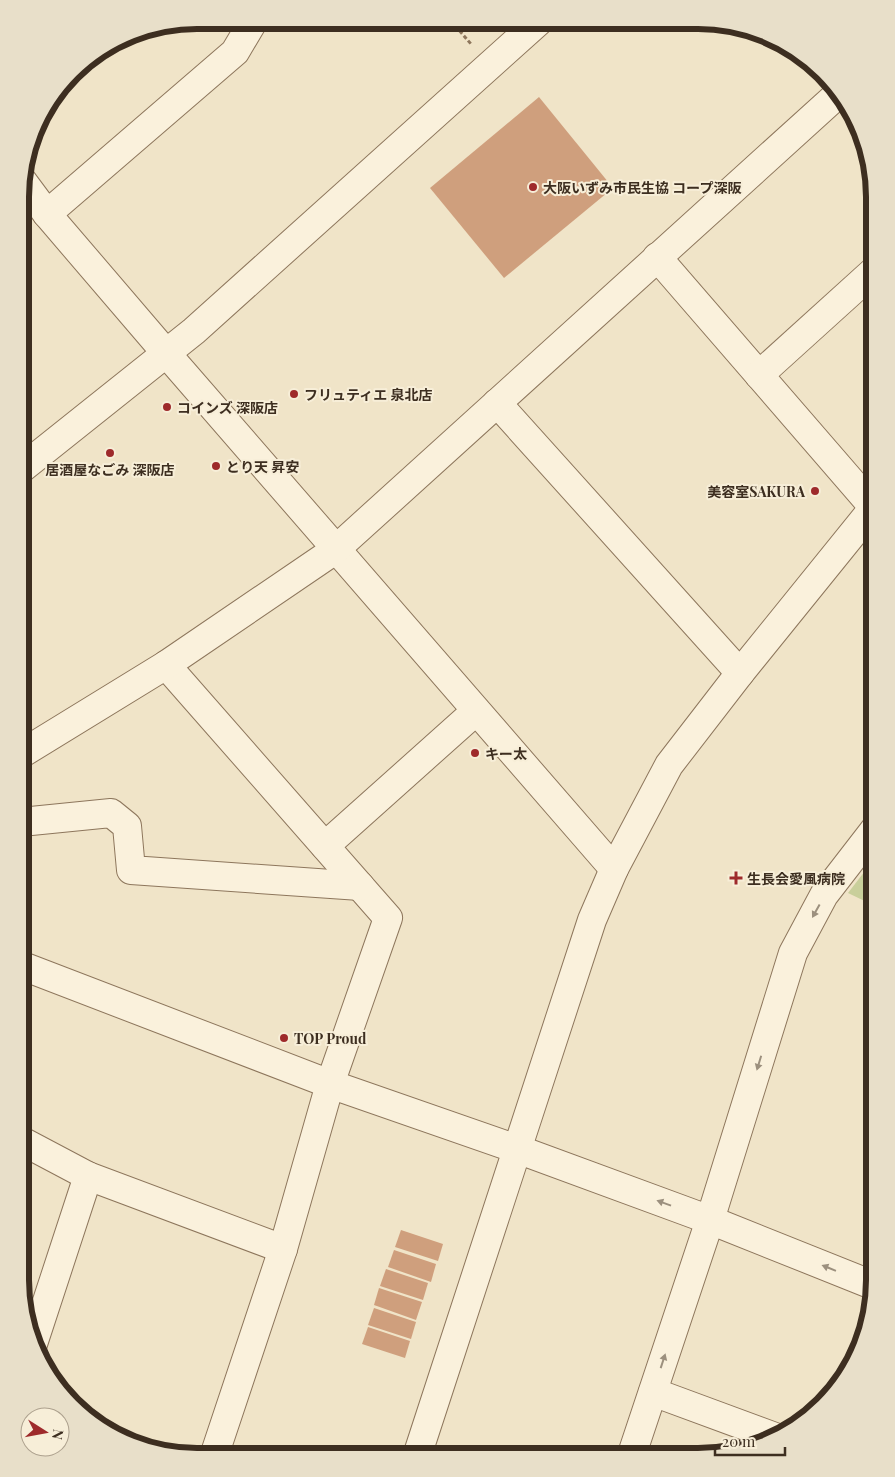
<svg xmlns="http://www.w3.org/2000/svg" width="895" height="1477" font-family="'Playfair Display','Noto Sans JP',serif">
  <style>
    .green { fill: #c9cf9b }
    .building { fill: #cf9f7d }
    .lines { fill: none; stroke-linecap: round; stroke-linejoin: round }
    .minor-casing { stroke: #8d765c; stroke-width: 30 }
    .path { stroke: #8d765c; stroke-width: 3; stroke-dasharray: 4 2.5; stroke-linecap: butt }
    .minor { stroke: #faf1dc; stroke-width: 28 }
    .oneway { fill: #9c907e }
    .poi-dot { fill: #9e2a2b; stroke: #f7eed8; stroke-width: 2 }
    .labels { text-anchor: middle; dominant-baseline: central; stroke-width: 4; stroke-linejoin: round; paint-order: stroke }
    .poi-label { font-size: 14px; font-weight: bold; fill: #3d2e20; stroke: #f7eed8; text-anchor: start }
    .rim { fill: none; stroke: #3d2e20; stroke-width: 6 }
  </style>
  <rect width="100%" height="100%" fill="#f0e4c8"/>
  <path class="green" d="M 875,858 L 875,906 L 848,893 Z"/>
  <g class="building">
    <path d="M 539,97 L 613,188 L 504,278 L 430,188 Z"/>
    <path d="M 401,1230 L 443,1244 L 438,1261 L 395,1247 Z"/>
    <path d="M 394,1250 L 436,1264 L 431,1282 L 388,1267 Z"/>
    <path d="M 386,1269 L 428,1283 L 423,1300 L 380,1286 Z"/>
    <path d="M 379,1288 L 422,1302 L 416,1320 L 374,1305 Z"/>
    <path d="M 374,1308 L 416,1322 L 411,1339 L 368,1325 Z"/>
    <path d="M 368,1327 L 410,1341 L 405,1358 L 362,1344 Z"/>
  </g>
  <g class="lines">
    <defs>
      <g id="minor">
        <path d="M 21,179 L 47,214 L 166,353 L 614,869"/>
        <path d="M 47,214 L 235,52 L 254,20"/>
        <path d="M 657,257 L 875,509"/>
        <path d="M 759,375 L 875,270"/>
        <path d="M 497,403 L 740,673"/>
        <path d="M 21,469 L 194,331 L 539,21"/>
        <path d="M 166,665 L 388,918 L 330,1084 L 283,1249 L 214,1456"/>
        <path d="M 21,754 L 166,665 L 335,550 L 836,96"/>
        <path d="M 21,822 L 111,813 L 127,826 L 131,870 L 360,886"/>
        <path d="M 325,846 L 476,711"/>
        <path d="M 20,965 L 330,1084 L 517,1149 L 710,1220 L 875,1286"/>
        <path d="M 20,1140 L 88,1176 L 283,1249"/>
        <path d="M 33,1344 L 88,1176"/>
        <path d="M 653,1392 L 775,1437"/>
        <path d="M 417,1456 L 592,920 L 614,869 L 669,765 L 740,673 L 875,506"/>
        <path d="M 631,1457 L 710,1220 L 793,953 L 824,895 L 875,829"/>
      </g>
    </defs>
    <use href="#minor" class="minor-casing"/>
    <path class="path" d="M 451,21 L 471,44"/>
    <use href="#minor" class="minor"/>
  </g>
  <defs><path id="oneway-solid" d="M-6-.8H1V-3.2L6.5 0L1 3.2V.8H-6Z" transform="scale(1.25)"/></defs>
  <g class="oneway">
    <use href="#oneway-solid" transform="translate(816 911) rotate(119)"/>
    <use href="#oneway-solid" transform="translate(759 1063) rotate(107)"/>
    <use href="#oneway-solid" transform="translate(664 1203) rotate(-160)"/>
    <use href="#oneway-solid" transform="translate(829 1268) rotate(-158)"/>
    <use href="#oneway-solid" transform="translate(663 1361) rotate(-72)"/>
  </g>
  <g class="poi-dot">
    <circle cx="533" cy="187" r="5"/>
    <circle cx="294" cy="394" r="5"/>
    <circle cx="167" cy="407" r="5"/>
    <circle cx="110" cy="453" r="5"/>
    <circle cx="216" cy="466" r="5"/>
    <circle cx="815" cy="491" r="5"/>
    <circle cx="475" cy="753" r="5"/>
    <path d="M733.5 870.5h5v5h5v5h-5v5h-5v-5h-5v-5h5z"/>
    <circle cx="284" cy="1038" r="5"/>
  </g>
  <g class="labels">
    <g class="poi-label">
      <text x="543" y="187">大阪いずみ市民生協 コープ深阪</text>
      <text x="304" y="394">フリュティエ 泉北店</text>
      <text x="177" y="407">コインズ 深阪店</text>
      <text x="226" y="466">とり天 昇安</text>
      <text x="110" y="469" text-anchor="middle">居酒屋なごみ 深阪店</text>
      <text x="805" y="491" text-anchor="end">美容室SAKURA</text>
      <text x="485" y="753">キー太</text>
      <text x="747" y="878">生長会愛風病院</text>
      <text x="294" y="1038">TOP Proud</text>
    </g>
  </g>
  <path d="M0 0H895V1477H0ZM197 29H698A168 168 0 0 1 866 197V1280A168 168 0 0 1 698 1448H197A168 168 0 0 1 29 1280V197A168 168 0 0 1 197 29Z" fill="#e8dfc9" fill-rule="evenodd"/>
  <path class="rim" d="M197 29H698A168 168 0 0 1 866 197V1280A168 168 0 0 1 698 1448H197A168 168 0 0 1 29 1280V197A168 168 0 0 1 197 29Z"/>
  <g transform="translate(45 1432) rotate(101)"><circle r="24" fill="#f7eed8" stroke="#ada18e"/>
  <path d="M0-4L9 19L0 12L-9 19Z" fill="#9e2a2b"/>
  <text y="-8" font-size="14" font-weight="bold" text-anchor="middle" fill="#3d2e20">N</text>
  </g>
  <path d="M715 1447v8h70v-8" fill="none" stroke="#3d2e20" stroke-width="2.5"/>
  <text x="722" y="1447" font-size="15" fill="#3d2e20" stroke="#f7eed8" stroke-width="4" paint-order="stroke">20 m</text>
</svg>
